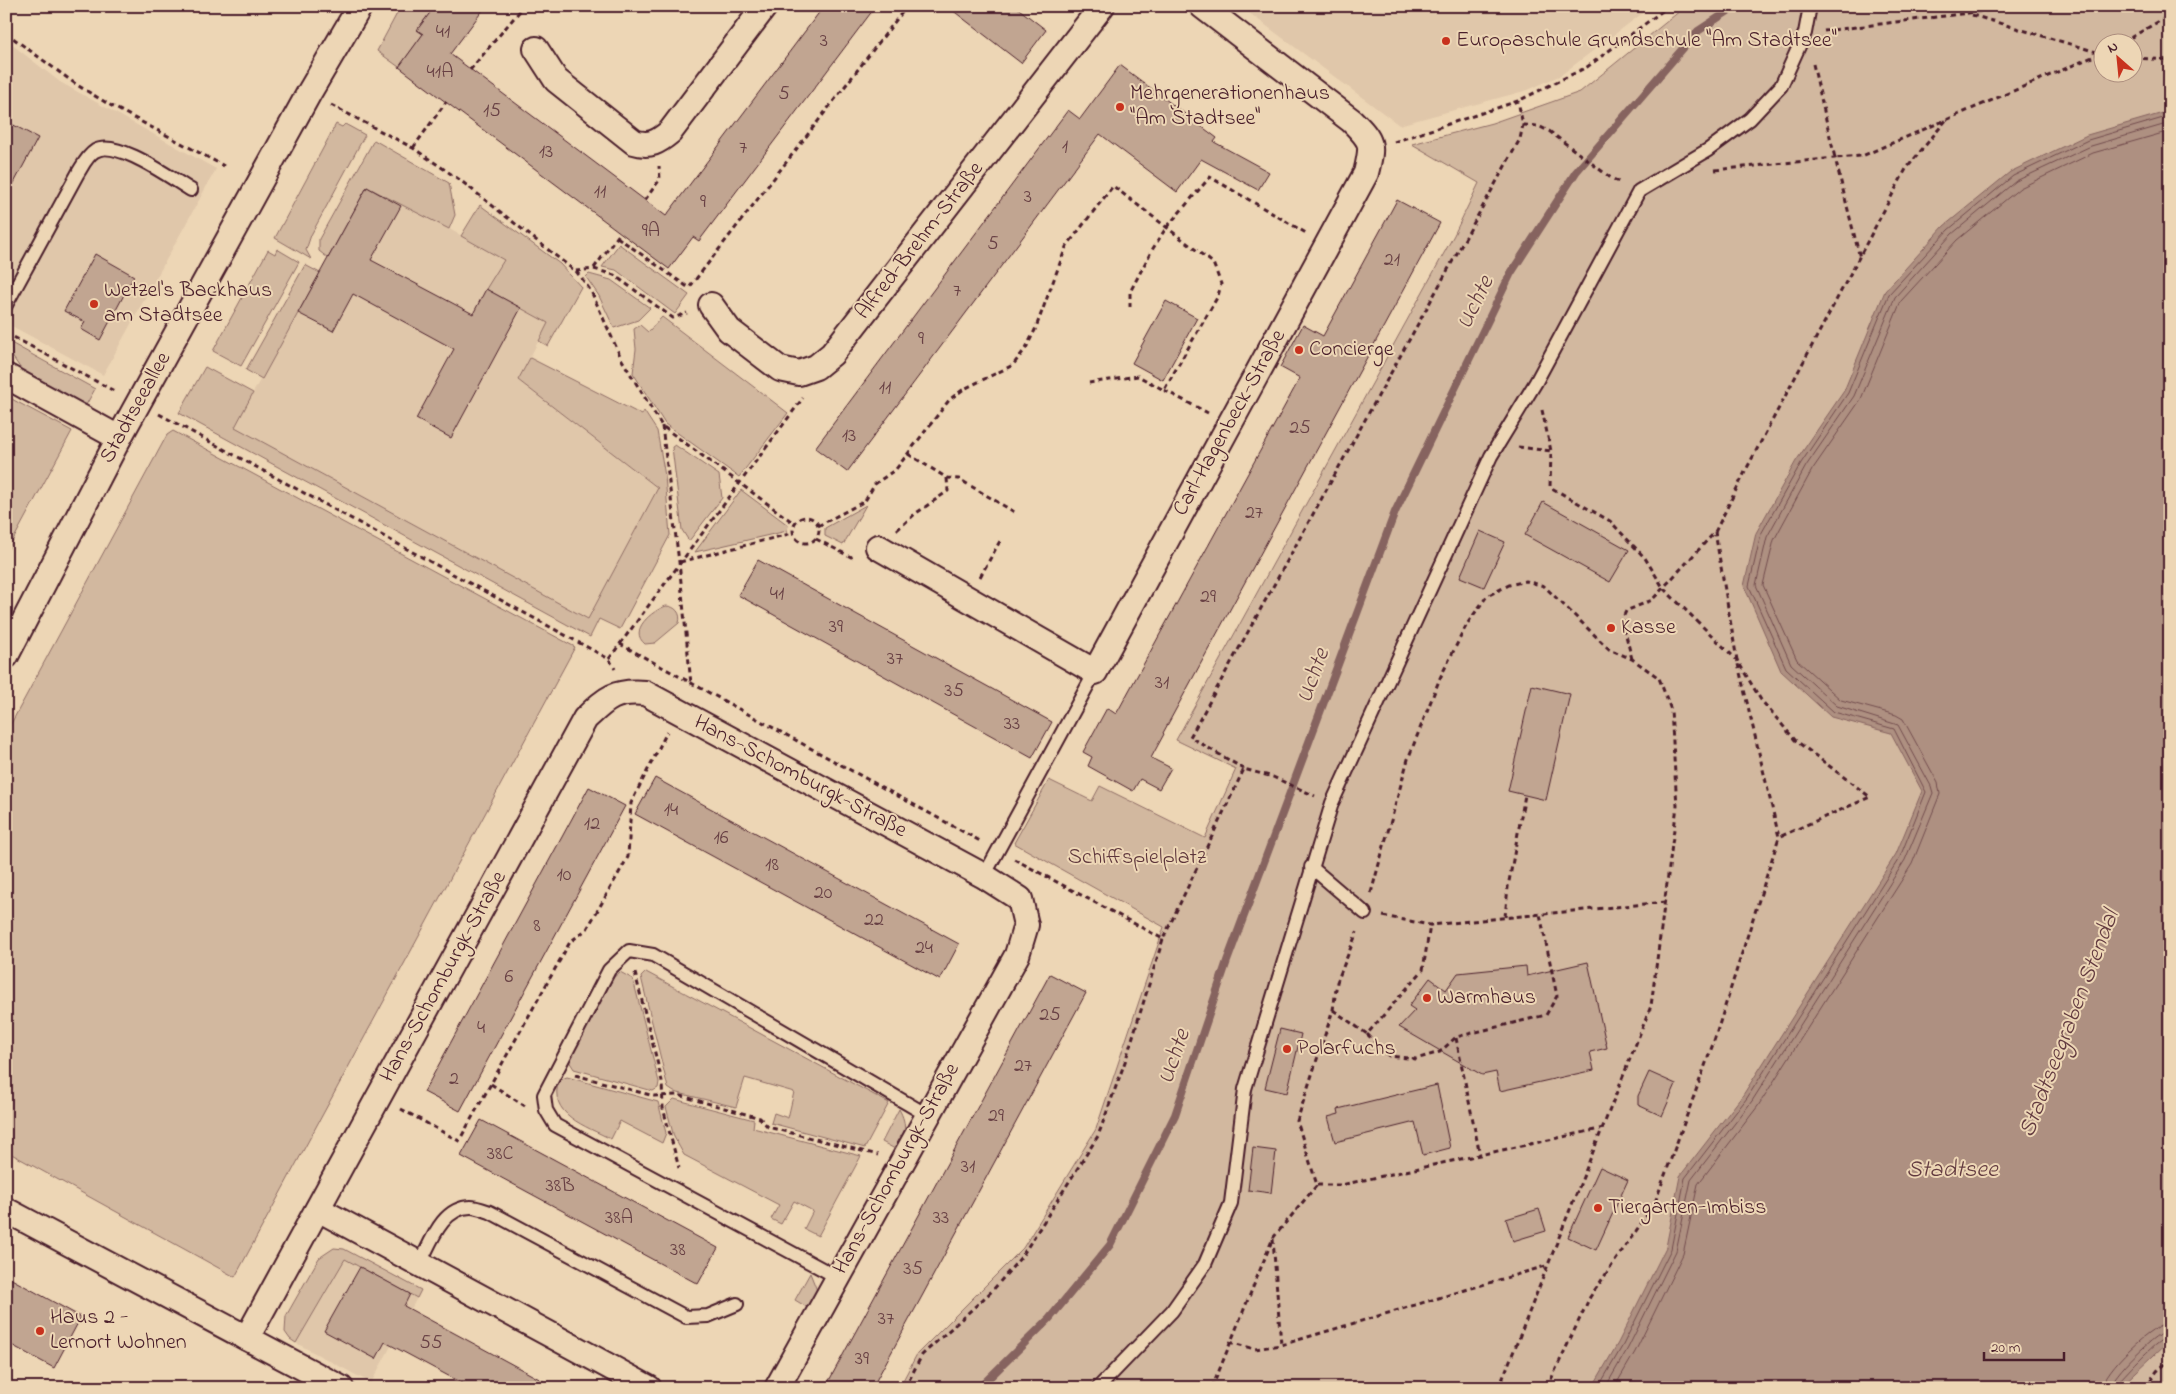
<svg xmlns="http://www.w3.org/2000/svg" width="2176" height="1394" font-family="'Indie Flower',sans-serif">
  <style>
    .built { fill: #e0c7aa }
    .green { fill: #d2b89f; stroke: #8e6c65; fill-rule: evenodd }
    .water { fill: #ae9081; stroke: #86635f }
    .lines { fill: none; stroke-linecap: round; stroke-linejoin: round }
    .shore { stroke: #724c4d; stroke-width: 1 }
    .stream { stroke: #86635f; stroke-width: 8 }
    .building { fill: #c1a591; stroke: #4a1f2b }
    .service-casing { stroke: #4a1f2b; stroke-width: 16 }
    .minor-casing { stroke: #4a1f2b; stroke-width: 28 }
    .path { stroke: #4a1f2b; stroke-width: 3; stroke-dasharray: 5 4; stroke-linecap: butt }
    .service { stroke: #edd6b5; stroke-width: 12 }
    .minor { stroke: #edd6b5; stroke-width: 24 }
    .poi-dot { fill: #c8321e; stroke: #edd6b5; stroke-width: 2 }
    .labels { text-anchor: middle; dominant-baseline: central; stroke-width: 4; stroke-linejoin: round; paint-order: stroke }
    .number-label { font-size: 20px; fill: #684044 }
    .poi-label { font-size: 22px; fill: #4a1f2b; stroke: #edd6b5; text-anchor: start }
    .street-label { font-size: 22px; fill: #4a1f2b; stroke: #edd6b5 }
    .park-label { font-size: 22px; fill: #5e363c; stroke: #edd6b5 }
    .water-label { font-size: 24px; font-style: italic; fill: #633b40; stroke: #edd6b5 }
  </style>
  <rect width="100%" height="100%" fill="#edd6b5"/>
  <filter id="ink" filterUnits="userSpaceOnUse"><feTurbulence type="fractalNoise" baseFrequency=".02" numOctaves="2"/><feDisplacementMap in="SourceGraphic" scale="10" xChannelSelector="R" yChannelSelector="G"/><feConvolveMatrix kernelMatrix="1 2 1 2 8 2 1 2 1" color-interpolation-filters="sRGB"/></filter>
  <g filter="url(#ink)">
    <g class="built">
      <path d="M 1240,6 L 1652,6 L 1561,75 L 1528,90 L 1399,125 Z"/>
      <path d="M 6,40 L 60,82 L 216,169 L 103,375 L 6,323 Z"/>
      <path d="M 367,187 L 446,227 L 504,260 L 487,290 L 548,323 L 518,380 L 658,488 L 588,619 L 234,427 Z"/>
      <path d="M 345,1259 L 417,1298 L 371,1383 L 296,1343 Z"/>
    </g>
    <g class="green">
      <path d="M 401,6 L 429,6 L 433,9 L 417,30 L 423,34 L 399,67 L 377,51 Z"/>
      <path d="M 1686,6 L 2170,6 L 2170,1388 L 899,1388 L 917,1354 L 1023,1248 L 1096,1129 L 1164,927 L 1014,843 L 1049,780 L 1092,801 L 1100,786 L 1205,838 L 1236,769 L 1176,740 L 1454,235 L 1479,183 L 1412,144 L 1492,123 L 1580,92 ZM 2104,42 L 2134,42 L 2134,72 L 2104,72 Z"/>
      <path d="M 336,124 L 342,127 L 345,124 L 365,135 L 311,235 L 306,250 L 311,259 L 275,238 Z"/>
      <path d="M 374,140 L 449,183 L 455,215 L 449,229 L 367,187 L 328,258 L 319,251 L 319,239 Z"/>
      <path d="M 480,205 L 560,264 L 581,287 L 548,346 L 539,341 L 548,323 L 486,289 L 504,260 L 461,236 Z"/>
      <path d="M 619,244 L 689,295 L 675,314 L 616,270 L 602,267 Z"/>
      <path d="M 277,249 L 299,262 L 241,366 L 213,351 L 268,250 L 275,254 Z"/>
      <path d="M 305,265 L 320,273 L 262,379 L 246,370 Z"/>
      <path d="M 589,274 L 611,280 L 650,308 L 638,320 L 614,328 L 599,296 L 586,277 Z"/>
      <path d="M 662,317 L 788,413 L 739,477 L 665,424 L 633,373 L 636,349 L 634,329 L 640,325 L 648,332 Z"/>
      <path d="M 11,343 L 95,389 L 86,405 L 23,372 L 12,356 Z"/>
      <path d="M 530,358 L 642,415 L 644,411 L 657,431 L 665,476 L 670,535 L 620,629 L 599,619 L 590,637 L 179,413 L 205,367 L 253,393 L 235,427 L 588,619 L 658,488 L 518,380 Z"/>
      <path d="M 6,396 L 72,431 L 6,553 Z"/>
      <path d="M 173,431 L 575,647 L 235,1277 L 6,1151 L 6,733 L 167,435 Z"/>
      <path d="M 675,445 L 719,475 L 722,498 L 689,541 L 682,530 L 672,447 Z"/>
      <path d="M 741,490 L 788,525 L 787,531 L 695,552 Z"/>
      <path d="M 866,505 L 843,545 L 825,536 L 825,528 Z"/>
      <path d="M 666,606 C 675,606 682,613 679,623 L 655,643 L 645,644 C 628,630 652,611 666,606 Z"/>
      <path d="M 620,972 L 633,979 L 659,1082 L 658,1088 L 653,1091 L 574,1069 L 569,1061 L 614,977 Z"/>
      <path d="M 646,972 L 889,1103 L 865,1148 L 771,1123 L 774,1113 L 788,1118 L 794,1092 L 745,1078 L 736,1107 L 674,1092 L 668,1088 L 641,977 Z"/>
      <path d="M 567,1077 L 658,1102 L 666,1133 L 662,1143 L 620,1121 L 611,1139 C 586,1126 547,1115 559,1080 Z"/>
      <path d="M 674,1099 L 754,1120 L 753,1128 L 861,1156 L 818,1236 L 804,1229 L 813,1211 L 794,1201 L 781,1224 L 771,1219 L 779,1205 L 684,1155 L 674,1137 L 666,1107 Z"/>
      <path d="M 899,1109 C 908,1125 905,1135 897,1150 L 882,1142 Z"/>
      <path d="M 334,1248 L 344,1249 L 421,1290 L 417,1298 L 345,1259 L 296,1343 L 290,1339 L 285,1332 L 286,1316 L 319,1258 Z"/>
      <path d="M 810,1273 L 818,1293 L 810,1309 L 795,1300 Z"/>
    </g>
    <path class="water" d="M 2170,111 L 2170,1340 L 2119,1388 L 1592,1388 L 1618,1343 L 1666,1247 L 1680,1176 L 1743,1095 L 1896,854 L 1922,791 L 1891,733 L 1831,717 L 1781,671 L 1744,586 L 1756,533 L 1796,461 L 1844,391 L 1885,291 L 1944,226 L 2010,172 L 2087,135 Z"/>
    <g class="lines">
      <g class="shore">
        <path d="M 1598,1388 L 1623,1345 L 1671,1249 L 1685,1178 L 1747,1098 L 1900,857 L 1926,792 L 1894,729 L 1834,712 L 1786,668 L 1749,586 L 1761,534 L 1801,463 L 1848,393 L 1889,294 L 1948,230 L 2013,176 L 2088,140 L 2170,116"/>
        <path d="M 1605,1388 L 1628,1348 L 1676,1251 L 1691,1180 L 1752,1101 L 1905,860 L 1933,793 L 1931,786 L 1898,725 L 1837,706 L 1791,664 L 1756,585 L 1767,537 L 1806,466 L 1854,396 L 1895,297 L 1952,234 L 2016,181 L 2091,146 L 2170,123"/>
        <path d="M 1614,1388 L 1635,1352 L 1683,1254 L 1698,1184 L 1758,1106 L 1912,864 L 1940,794 L 1938,783 L 1903,719 L 1896,715 L 1841,700 L 1797,660 L 1763,585 L 1774,540 L 1812,470 L 1861,399 L 1901,301 L 1957,240 L 2020,188 L 2093,153 L 2170,131"/>
        <path d="M 2102,1388 C 2103,1371 2153,1323 2170,1323"/>
        <path d="M 2110,1388 C 2111,1376 2157,1331 2170,1330"/>
        <path d="M 2116,1388 L 2118,1382 C 2128,1372 2157,1338 2170,1336"/>
      </g>
      <path class="stream" d="M 979,1388 L 1049,1319 L 1110,1245 L 1175,1115 L 1227,961 L 1395,512 L 1511,273 L 1576,172 L 1698,31 L 1736,6"/>
    </g>
    <g class="building">
      <path d="M 435,6 L 486,6 L 450,54 L 666,216 L 824,6 L 876,6 L 699,241 L 693,237 L 669,269 L 399,67 L 423,34 L 417,30 Z"/>
      <path d="M 947,6 L 1015,6 L 1046,30 L 1021,63 Z"/>
      <path d="M 1120,65 L 1217,138 L 1214,142 L 1269,172 L 1258,190 L 1201,159 L 1177,192 L 1100,134 L 847,472 L 815,448 L 1068,110 L 1080,119 Z"/>
      <path d="M 6,121 L 38,138 L 6,198 Z"/>
      <path d="M 367,187 L 401,206 L 371,260 L 473,314 L 486,289 L 521,308 L 451,438 L 416,419 L 454,349 L 353,294 L 333,331 L 298,313 Z"/>
      <path d="M 1397,200 L 1440,223 L 1163,733 L 1164,734 L 1151,758 L 1171,768 L 1159,789 L 1140,779 L 1133,791 L 1088,766 L 1092,757 L 1083,752 L 1107,708 L 1116,714 L 1119,709 L 1300,378 L 1280,367 L 1303,325 L 1323,336 Z"/>
      <path d="M 95,254 L 134,276 L 100,340 L 81,329 L 85,322 L 64,311 Z"/>
      <path d="M 1166,301 L 1197,318 L 1163,380 L 1132,363 Z"/>
      <path d="M 1543,502 L 1629,550 L 1610,582 L 1525,535 Z"/>
      <path d="M 1480,531 L 1505,542 L 1484,587 L 1460,577 Z"/>
      <path d="M 758,560 L 1052,722 L 1032,758 L 738,595 Z"/>
      <path d="M 1532,685 L 1570,694 L 1546,800 L 1508,791 Z"/>
      <path d="M 655,778 L 959,944 L 940,980 L 635,814 Z"/>
      <path d="M 589,787 L 625,806 L 460,1111 L 424,1092 Z"/>
      <path d="M 1588,962 L 1607,1048 L 1590,1052 L 1594,1070 L 1500,1091 L 1496,1072 L 1482,1075 L 1399,1027 L 1415,1010 L 1409,1006 L 1430,978 L 1446,990 L 1458,973 L 1526,966 L 1527,976 Z"/>
      <path d="M 1050,974 L 1086,993 L 921,1298 L 872,1388 L 825,1388 Z"/>
      <path d="M 1280,1029 L 1301,1034 L 1287,1093 L 1265,1088 Z"/>
      <path d="M 1649,1072 L 1676,1084 L 1662,1116 L 1638,1105 L 1638,1096 Z"/>
      <path d="M 1437,1085 L 1450,1148 L 1423,1155 L 1415,1122 L 1335,1142 L 1328,1117 L 1339,1114 L 1338,1109 Z"/>
      <path d="M 481,1120 L 718,1248 L 698,1284 L 461,1156 Z"/>
      <path d="M 1253,1148 L 1276,1151 L 1271,1193 L 1248,1190 Z"/>
      <path d="M 1600,1167 L 1628,1180 L 1596,1250 L 1568,1237 Z"/>
      <path d="M 1539,1209 L 1546,1231 L 1513,1241 L 1506,1219 Z"/>
      <path d="M 360,1267 L 410,1294 L 404,1306 L 556,1388 L 471,1388 L 385,1342 L 376,1359 L 324,1331 Z"/>
      <path d="M 6,1276 L 81,1317 L 54,1368 L 6,1342 Z"/>
    </g>
    <g class="lines">
      <defs>
        <g id="service">
          <path d="M 6,305 L 78,173 C 83,165 87,156 95,151 C 117,138 172,179 191,190"/>
          <path d="M 1311,867 L 1365,913"/>
          <path d="M 984,876 L 1095,672"/>
          <path d="M 420,1263 C 431,1242 442,1207 471,1207 C 476,1207 484,1210 490,1212 L 686,1317 L 708,1316 L 737,1304"/>
          <path d="M 837,1277 L 555,1125 L 546,1110 L 544,1095 L 609,970 L 629,951 L 653,955 L 927,1115"/>
          <path d="M 1098,1388 L 1172,1311 L 1205,1264 L 1231,1203 L 1245,1089 L 1332,803 L 1491,456 L 1536,382 L 1639,191 L 1708,150 L 1750,119 L 1781,86 L 1805,33 L 1810,6"/>
        </g>
        <g id="minor">
          <path d="M 536,49 L 556,80 L 634,142 C 650,147 658,142 670,132 L 765,6"/>
          <path d="M 711,305 L 729,330 L 780,369 L 799,373 L 816,367 L 832,354 L 1102,6"/>
          <path d="M 6,376 L 119,438"/>
          <path d="M 878,547 L 1095,672 L 1366,173 C 1373,144 1373,142 1352,121 L 1202,6"/>
          <path d="M 6,656 L 119,438 L 309,93 L 360,6"/>
          <path d="M 318,1209 L 649,1388"/>
          <path d="M 6,1210 L 341,1388"/>
          <path d="M 247,1338 L 585,719 C 606,699 614,690 645,693 L 984,876 L 1020,899 L 1026,925 L 1017,955 L 777,1388"/>
        </g>
      </defs>
      <use href="#service" class="service-casing"/>
      <use href="#minor" class="minor-casing"/>
      <g class="path">
        <path d="M 1972,15 L 2100,53"/>
        <path d="M 1824,31 L 2025,6"/>
        <path d="M 6,33 L 77,85 L 110,105 L 224,166"/>
        <path d="M 2123,42 L 2170,15"/>
        <path d="M 2134,58 L 2170,60"/>
        <path d="M 1813,64 L 1835,158 L 1862,156 L 2104,52"/>
        <path d="M 470,70 L 524,6"/>
        <path d="M 331,105 L 413,148 L 460,180 L 575,271 L 594,269 L 614,275 L 673,318 L 687,313"/>
        <path d="M 1523,125 L 1538,126 L 1549,131 L 1611,178 L 1621,183"/>
        <path d="M 1394,142 L 1518,101 L 1587,67 L 1669,6"/>
        <path d="M 413,148 L 446,102"/>
        <path d="M 1715,170 L 1835,158 L 1860,258"/>
        <path d="M 645,200 L 660,179 L 659,166"/>
        <path d="M 617,237 L 689,288 L 907,6"/>
        <path d="M 594,268 L 620,233"/>
        <path d="M 576,271 L 591,291 L 622,360 L 662,426 L 795,524"/>
        <path d="M 1130,307 L 1130,292 L 1152,250 L 1166,228 L 1210,177 L 1306,233"/>
        <path d="M 6,333 L 116,392"/>
        <path d="M 1164,390 L 1208,413"/>
        <path d="M 1542,410 L 1551,451 L 1550,487 L 1610,521 L 1645,558 L 1664,589 L 1737,660 L 1761,700 L 1795,740 L 1870,797 L 1779,837"/>
        <path d="M 159,414 L 609,659 L 615,669"/>
        <path d="M 662,426 L 679,562 L 691,684"/>
        <path d="M 1518,447 L 1551,451"/>
        <path d="M 908,454 L 947,478 L 959,479 L 1016,513"/>
        <circle cx="806" cy="530" r="13"/>
        <path d="M 818,526 L 865,501 L 875,484 L 896,469 L 950,399 L 964,389 L 1013,365 L 1026,348 L 1035,330 L 1066,247 L 1113,186 L 1213,263 L 1221,284 L 1218,296 L 1164,390 L 1138,376 L 1089,383"/>
        <path d="M 897,530 L 915,514 L 948,491 L 947,478"/>
        <path d="M 816,539 L 851,557 L 856,555"/>
        <path d="M 680,562 L 793,533"/>
        <path d="M 980,577 L 1000,541"/>
        <path d="M 620,644 L 803,398"/>
        <path d="M 609,659 L 620,644 L 982,842"/>
        <path d="M 1632,659 L 1622,620 L 1626,611 L 1652,600 L 1715,532 L 1748,466 L 1906,169 L 1947,119"/>
        <path d="M 1244,769 L 1190,737 L 1520,139 L 1523,125 L 1518,101"/>
        <path d="M 1014,859 L 1163,939 L 1244,769 L 1273,777 L 1315,796"/>
        <path d="M 1371,893 L 1408,759 L 1440,678 L 1467,624 L 1487,596 L 1509,585 L 1526,581 L 1544,586 L 1609,649 L 1632,659 L 1659,678 L 1671,710 L 1677,806 L 1651,1006 L 1499,1388"/>
        <path d="M 1383,916 L 1430,925 L 1666,902"/>
        <path d="M 1505,917 L 1508,887 L 1525,795"/>
        <path d="M 635,973 L 662,1081 L 663,1108 L 679,1168"/>
        <path d="M 1333,1010 L 1367,1034 L 1423,970 L 1430,925"/>
        <path d="M 1367,1034 L 1389,1056 L 1416,1059 L 1440,1052 L 1456,1037 L 1546,1015 L 1557,996 L 1540,914"/>
        <path d="M 1456,1038 L 1480,1155"/>
        <path d="M 575,1075 L 654,1096 L 678,1095 L 760,1118 L 768,1127 L 878,1155"/>
        <path d="M 491,1084 L 525,1106"/>
        <path d="M 401,1109 L 459,1141 L 570,942 L 587,929 L 628,857 L 631,803 L 667,732"/>
        <path d="M 1317,1185 L 1341,1185 L 1604,1128"/>
        <path d="M 1273,1239 L 1281,1345"/>
        <path d="M 1229,1342 L 1255,1349 L 1281,1345 L 1549,1265"/>
        <path d="M 905,1388 L 922,1355 L 992,1291 L 1022,1256 L 1098,1136 L 1126,1059 L 1163,939"/>
        <path d="M 1212,1388 L 1273,1238 L 1317,1185 L 1297,1121 L 1333,1010 L 1337,982 L 1357,932"/>
        <path d="M 1547,1388 L 1590,1297 L 1654,1205 L 1713,1044 L 1779,837 L 1737,660 L 1715,532"/>
        <path d="M 2145,1388 L 2157,1371 L 2170,1360"/>
      </g>
      <use href="#service" class="service"/>
      <use href="#minor" class="minor"/>
    </g>
  </g>
  <g class="poi-dot">
    <circle cx="1446" cy="41" r="5"/>
    <circle cx="1120" cy="107" r="5"/>
    <circle cx="94" cy="304" r="5"/>
    <circle cx="1299" cy="350" r="5"/>
    <circle cx="1611" cy="628" r="5"/>
    <circle cx="1427" cy="998" r="5"/>
    <circle cx="1287" cy="1049" r="5"/>
    <circle cx="1598" cy="1208" r="5"/>
    <circle cx="40" cy="1331" r="5"/>
  </g>
  <g class="labels">
    <g class="number-label">
      <text x="443" y="32">41</text>
      <text x="824" y="41">3</text>
      <text x="440" y="72">41A</text>
      <text x="784" y="94">5</text>
      <text x="492" y="111">15</text>
      <text x="1065" y="147">1</text>
      <text x="743" y="148">7</text>
      <text x="546" y="152">13</text>
      <text x="600" y="192">11</text>
      <text x="1028" y="197">3</text>
      <text x="703" y="202">9</text>
      <text x="651" y="231">9A</text>
      <text x="993" y="244">5</text>
      <text x="1392" y="260">21</text>
      <text x="957" y="291">7</text>
      <text x="921" y="339">9</text>
      <text x="885" y="388">11</text>
      <text x="1300" y="428">25</text>
      <text x="849" y="436">13</text>
      <text x="1254" y="513">27</text>
      <text x="777" y="594">41</text>
      <text x="1208" y="597">29</text>
      <text x="836" y="627">39</text>
      <text x="895" y="659">37</text>
      <text x="1162" y="683">31</text>
      <text x="954" y="691">35</text>
      <text x="1012" y="724">33</text>
      <text x="671" y="810">14</text>
      <text x="592" y="824">12</text>
      <text x="721" y="838">16</text>
      <text x="772" y="865">18</text>
      <text x="564" y="875">10</text>
      <text x="823" y="893">20</text>
      <text x="874" y="920">22</text>
      <text x="537" y="926">8</text>
      <text x="924" y="948">24</text>
      <text x="509" y="977">6</text>
      <text x="1050" y="1015">25</text>
      <text x="481" y="1028">4</text>
      <text x="1023" y="1066">27</text>
      <text x="454" y="1079">2</text>
      <text x="996" y="1116">29</text>
      <text x="500" y="1154">38C</text>
      <text x="968" y="1167">31</text>
      <text x="560" y="1186">38B</text>
      <text x="619" y="1218">38A</text>
      <text x="941" y="1218">33</text>
      <text x="678" y="1250">38</text>
      <text x="913" y="1269">35</text>
      <text x="886" y="1319">37</text>
      <text x="431" y="1343">55</text>
      <text x="862" y="1359">39</text>
    </g>
    <g class="poi-label">
      <text x="1456" y="41">Europaschule Grundschule "Am Stadtsee"</text>
      <text x="1130" y="94">Mehrgenerationenhaus<tspan x="1130" dy="25">"Am Stadtsee"</tspan></text>
      <text x="104" y="291">Wetzel's Backhaus<tspan x="104" dy="25">am Stadtsee</tspan></text>
      <text x="1309" y="350">Concierge</text>
      <text x="1621" y="628">Kasse</text>
      <text x="1437" y="998">Warmhaus</text>
      <text x="1297" y="1049">Polarfuchs</text>
      <text x="1608" y="1208">Tiergarten-Imbiss</text>
      <text x="50" y="1318">Haus 2 -<tspan x="50" dy="25">Lernort Wohnen</tspan></text>
    </g>
    <g class="street-label">
      <text transform="translate(920 241) rotate(-52)">Alfred-Brehm-Straße</text>
      <text transform="translate(136 408) rotate(-61)">Stadtseeallee</text>
      <text transform="translate(1230 423) rotate(-61)">Carl-Hagenbeck-Straße</text>
      <text transform="translate(800 777) rotate(28)">Hans-Schomburgk-Straße</text>
      <text transform="translate(444 977) rotate(-61)">Hans-Schomburgk-Straße</text>
      <text transform="translate(897 1169) rotate(-61)">Hans-Schomburgk-Straße</text>
    </g>
    <g class="park-label">
      <text x="1137" y="858">Schiffspielplatz</text>
    </g>
    <g class="water-label">
      <text transform="translate(1476 303) rotate(-64)">Uchte</text>
      <text transform="translate(1314 676) rotate(-70)">Uchte</text>
      <text transform="translate(2070 1024) rotate(-69)">Stadtseegraben Stendal</text>
      <text transform="translate(1175 1057) rotate(-71)">Uchte</text>
      <text x="1952" y="1170">Stadtsee</text>
    </g>
  </g>
  <rect width="2176" height="1394" fill="none" stroke="#edd6b5" stroke-width="25"/>
  <rect x="12" y="12" width="2151" height="1369" fill="none" stroke="#4a1f2b" stroke-width="2" filter="url(#ink)"/>
  <g transform="translate(2118 58) rotate(333)"><circle r="24" fill="#edd6b5" stroke="#ac8d7e"/>
  <path d="M0-4L9 19L0 12L-9 19Z" fill="#c8321e"/>
  <text y="-8" font-size="14" font-weight="bold" text-anchor="middle" fill="#4a1f2b">N</text>
  </g>
  <path d="M1984 1352v8h80v-8" fill="none" stroke="#4a1f2b" stroke-width="2.5"/>
  <text x="1991" y="1352" font-size="15" fill="#4a1f2b" stroke="#edd6b5" stroke-width="4" paint-order="stroke">20 m</text>
</svg>
